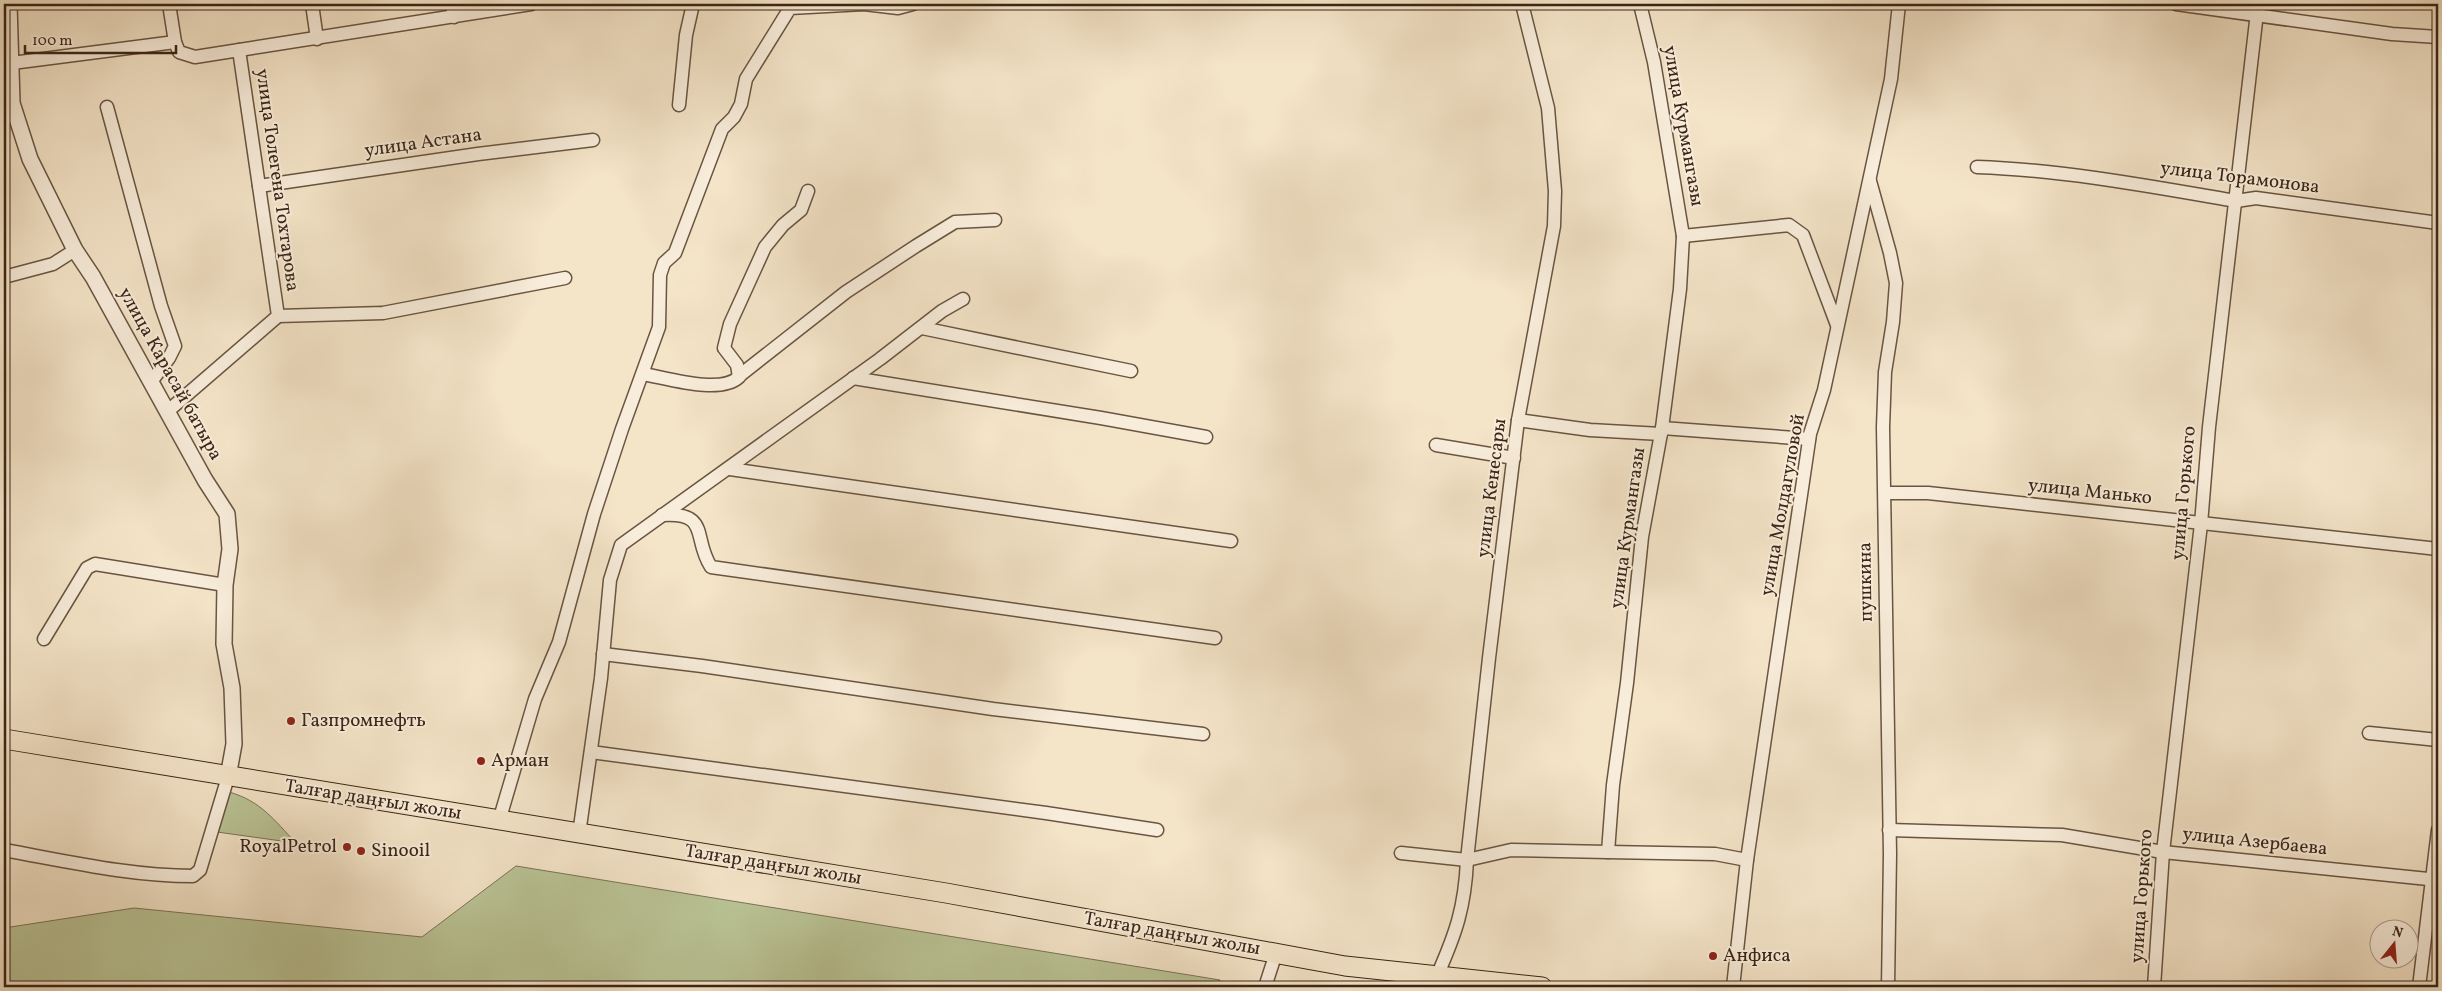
<svg xmlns="http://www.w3.org/2000/svg" width="2442" height="991" font-family="Vollkorn,serif">
  <style>
    .green { fill: #bac496; stroke: #7a7456 }
    .lines { fill: none; stroke-linecap: round; stroke-linejoin: round }
    .minor-casing { stroke: #695542; stroke-width: 15 }
    .tertiary-casing { stroke: #695542; stroke-width: 18 }
    .primary-casing { stroke: #3b2516; stroke-width: 21 }
    .minor { stroke: #f8eddb; stroke-width: 12 }
    .tertiary { stroke: #f8eddb; stroke-width: 15 }
    .primary { stroke: #f4e4c8; stroke-width: 19 }
    .poi-dot { fill: #8f2418; stroke: #f8eddb; stroke-width: 2 }
    .labels { text-anchor: middle; dominant-baseline: central; stroke-width: 4; stroke-linejoin: round; paint-order: stroke }
    .street-label { font-size: 19px; fill: #3b2516; stroke: #f8eddb }
    .poi-label { font-size: 19px; fill: #3b2516; stroke: #f8eddb; text-anchor: start }
  </style>
  <rect width="100%" height="100%" fill="#f4e4c8"/>
  <filter id="stains"><feTurbulence type="fractalNoise" baseFrequency=".004" numOctaves="4"/><feColorMatrix values="0 0 0 0 .2 0 0 0 0 .09 0 0 0 0 .02 0 0 0 .5 -.17"/></filter>
  <radialGradient id="worn" r=".72"><stop offset=".6" stop-color="#630" stop-opacity="0"/><stop offset="1" stop-color="#630" stop-opacity=".3"/></radialGradient>
  <g class="green">
    <path d="M 229,792 C 261,801 274,820 296,843 L 217,832 Z"/>
    <path d="M 516,866 L 1220,980 L 1218,987 L 4,987 L 4,928 L 134,908 L 422,937 Z"/>
  </g>
  <g class="lines">
    <defs>
      <g id="minor">
        <path d="M 169,4 L 175,42 L 179,52 L 195,57 L 531,4"/>
        <path d="M 312,4 L 317,39"/>
        <path d="M 452,4 L 454,17"/>
        <path d="M 2176,4 L 2392,34 L 2438,37"/>
        <path d="M 12,63 L 175,42"/>
        <path d="M 679,105 L 686,35 L 693,4"/>
        <path d="M 107,107 L 161,306 L 175,346 L 169,358 L 151,382"/>
        <path d="M 1977,167 C 2064,170 2149,186 2236,201 L 2256,198 L 2438,223"/>
        <path d="M 1870,181 L 1890,253 L 1896,283 L 1893,322 L 1885,372 L 1883,427 L 1890,854 L 1888,987"/>
        <path d="M 259,186 L 478,154 L 593,140"/>
        <path d="M 1683,236 L 1789,225 L 1803,235 L 1837,325"/>
        <path d="M 4,277 L 53,264 L 75,250"/>
        <path d="M 278,316 L 383,313 L 565,278"/>
        <path d="M 922,328 L 1131,371"/>
        <path d="M 643,374 C 667,378 720,395 739,377 L 737,365 L 724,348 L 730,324 L 765,247 L 783,225 L 801,210 L 808,191"/>
        <path d="M 739,376 L 846,292 L 916,246 L 955,222 L 995,220"/>
        <path d="M 853,378 L 1101,418 L 1206,437"/>
        <path d="M 168,411 L 278,316 L 239,50"/>
        <path d="M 1518,420 L 1590,430 L 1661,434"/>
        <path d="M 1662,428 L 1809,439"/>
        <path d="M 1436,445 L 1514,458"/>
        <path d="M 730,469 L 1231,541"/>
        <path d="M 1886,493 L 1928,493 L 2438,549"/>
        <path d="M 662,515 C 711,512 692,538 711,567 L 1215,638"/>
        <path d="M 44,639 L 87,568 L 95,564 L 225,585"/>
        <path d="M 603,654 L 702,666 L 993,709 L 1203,734"/>
        <path d="M 2369,733 L 2438,740"/>
        <path d="M 591,752 L 1046,813 L 1157,830"/>
        <path d="M 499,821 L 535,699 L 559,642 L 594,514 L 622,429 L 659,327 L 660,275 L 664,263 L 675,253 L 722,129 L 734,117 L 741,104 L 746,79 L 790,8 L 864,4 L 898,8 L 913,4"/>
        <path d="M 1889,830 L 2062,835 L 2163,852 L 2438,880"/>
        <path d="M 579,834 L 601,678 L 610,580 L 621,545 L 880,359 L 942,311 L 963,299"/>
        <path d="M 4,850 C 66,861 130,876 193,876 L 200,870 L 228,777"/>
        <path d="M 1608,852 L 1715,854 L 1747,860"/>
        <path d="M 1401,853 L 1467,860 L 1511,850 L 1608,852 L 1613,785 L 1627,683 L 1642,537 L 1662,428 L 1680,289 L 1683,236 L 1654,62 L 1640,4"/>
        <path d="M 1437,976 C 1456,933 1465,907 1467,860 L 1489,658 L 1518,420 L 1554,226 L 1555,191 L 1548,108 L 1522,4"/>
        <path d="M 1265,987 L 1276,953"/>
        <path d="M 1733,987 L 1747,860 L 1810,434 L 1824,390 L 1891,79 L 1899,4"/>
        <path d="M 2154,987 L 2163,852 L 2201,524 L 2209,427 L 2258,4"/>
        <path d="M 2419,987 L 2438,830"/>
      </g>
      <path id="tertiary" d="M 9,4 L 12,103 L 30,159 L 75,250 L 93,277 L 205,480 L 227,514 L 230,549 L 225,585 L 224,644 L 232,688 L 234,744 L 228,777"/>
      <path id="primary" d="M 4,739 L 946,893 L 1345,966 L 1542,987"/>
    </defs>
    <use href="#minor" class="minor-casing"/>
    <use href="#tertiary" class="tertiary-casing"/>
    <use href="#primary" class="primary-casing"/>
    <use href="#minor" class="minor"/>
    <use href="#tertiary" class="tertiary"/>
    <use href="#primary" class="primary"/>
  </g>
  <g class="poi-dot">
    <circle cx="291" cy="721" r="5"/>
    <circle cx="481" cy="761" r="5"/>
    <circle cx="347" cy="847" r="5"/>
    <circle cx="361" cy="851" r="5"/>
    <circle cx="1713" cy="956" r="5"/>
  </g>
  <g class="labels">
    <g class="street-label">
      <text transform="translate(1683 126) rotate(80)">улица Курмангазы</text>
      <text transform="translate(423 143) rotate(-8)">улица Астана</text>
      <text transform="translate(2240 178) rotate(7)">улица Торамонова</text>
      <text transform="translate(277 180) rotate(82)">улица Толегена Тохтарова</text>
      <text transform="translate(170 374) rotate(61)">улица Карасай батыра</text>
      <text transform="translate(1492 488) rotate(-83)">улица Кенесары</text>
      <text transform="translate(2090 492) rotate(6)">улица Манько</text>
      <text transform="translate(2184 493) rotate(-85)">улица Горького</text>
      <text transform="translate(1783 505) rotate(-80)">улица Молдагуловой</text>
      <text transform="translate(1628 528) rotate(-82)">улица Курмангазы</text>
      <text transform="translate(1866 582) rotate(-91)">пушкина</text>
      <text transform="translate(373 800) rotate(9)">Талғар даңғыл жолы</text>
      <text transform="translate(2255 842) rotate(6)">улица Азербаева</text>
      <text transform="translate(773 865) rotate(9)">Талғар даңғыл жолы</text>
      <text transform="translate(2142 896) rotate(-86)">улица Горького</text>
      <text transform="translate(1172 934) rotate(10)">Талғар даңғыл жолы</text>
    </g>
    <g class="poi-label">
      <text x="301" y="721">Газпромнефть</text>
      <text x="491" y="761">Арман</text>
      <text x="337" y="847" text-anchor="end">RoyalPetrol</text>
      <text x="371" y="851">Sinooil</text>
      <text x="1723" y="956">Анфиса</text>
    </g>
  </g>
  <rect width="2442" height="991" fill="none" stroke="#f4e4c8" stroke-width="20"/>
  <rect x="5" y="5" width="2432" height="981" fill="none" stroke="#3b2516" stroke-width="2.5"/>
  <rect x="10" y="10" width="2422" height="971" fill="none" stroke="#3b2516"/>
  <g transform="translate(2394 944) rotate(17)"><circle r="24" fill="#f8eddb" stroke="#ac9d8c"/>
  <path d="M0-4L9 19L0 12L-9 19Z" fill="#8f2418"/>
  <text y="-8" font-size="14" font-weight="bold" text-anchor="middle" fill="#3b2516">N</text>
  </g>
  <path d="M25 45v8h151v-8" fill="none" stroke="#3b2516" stroke-width="2.5"/>
  <text x="32" y="45" font-size="15" fill="#3b2516" stroke="#f8eddb" stroke-width="4" paint-order="stroke">100 m</text>
  <rect width="100%" height="100%" filter="url(#stains)"/>
  <rect width="100%" height="100%" fill="url(#worn)"/>
</svg>
